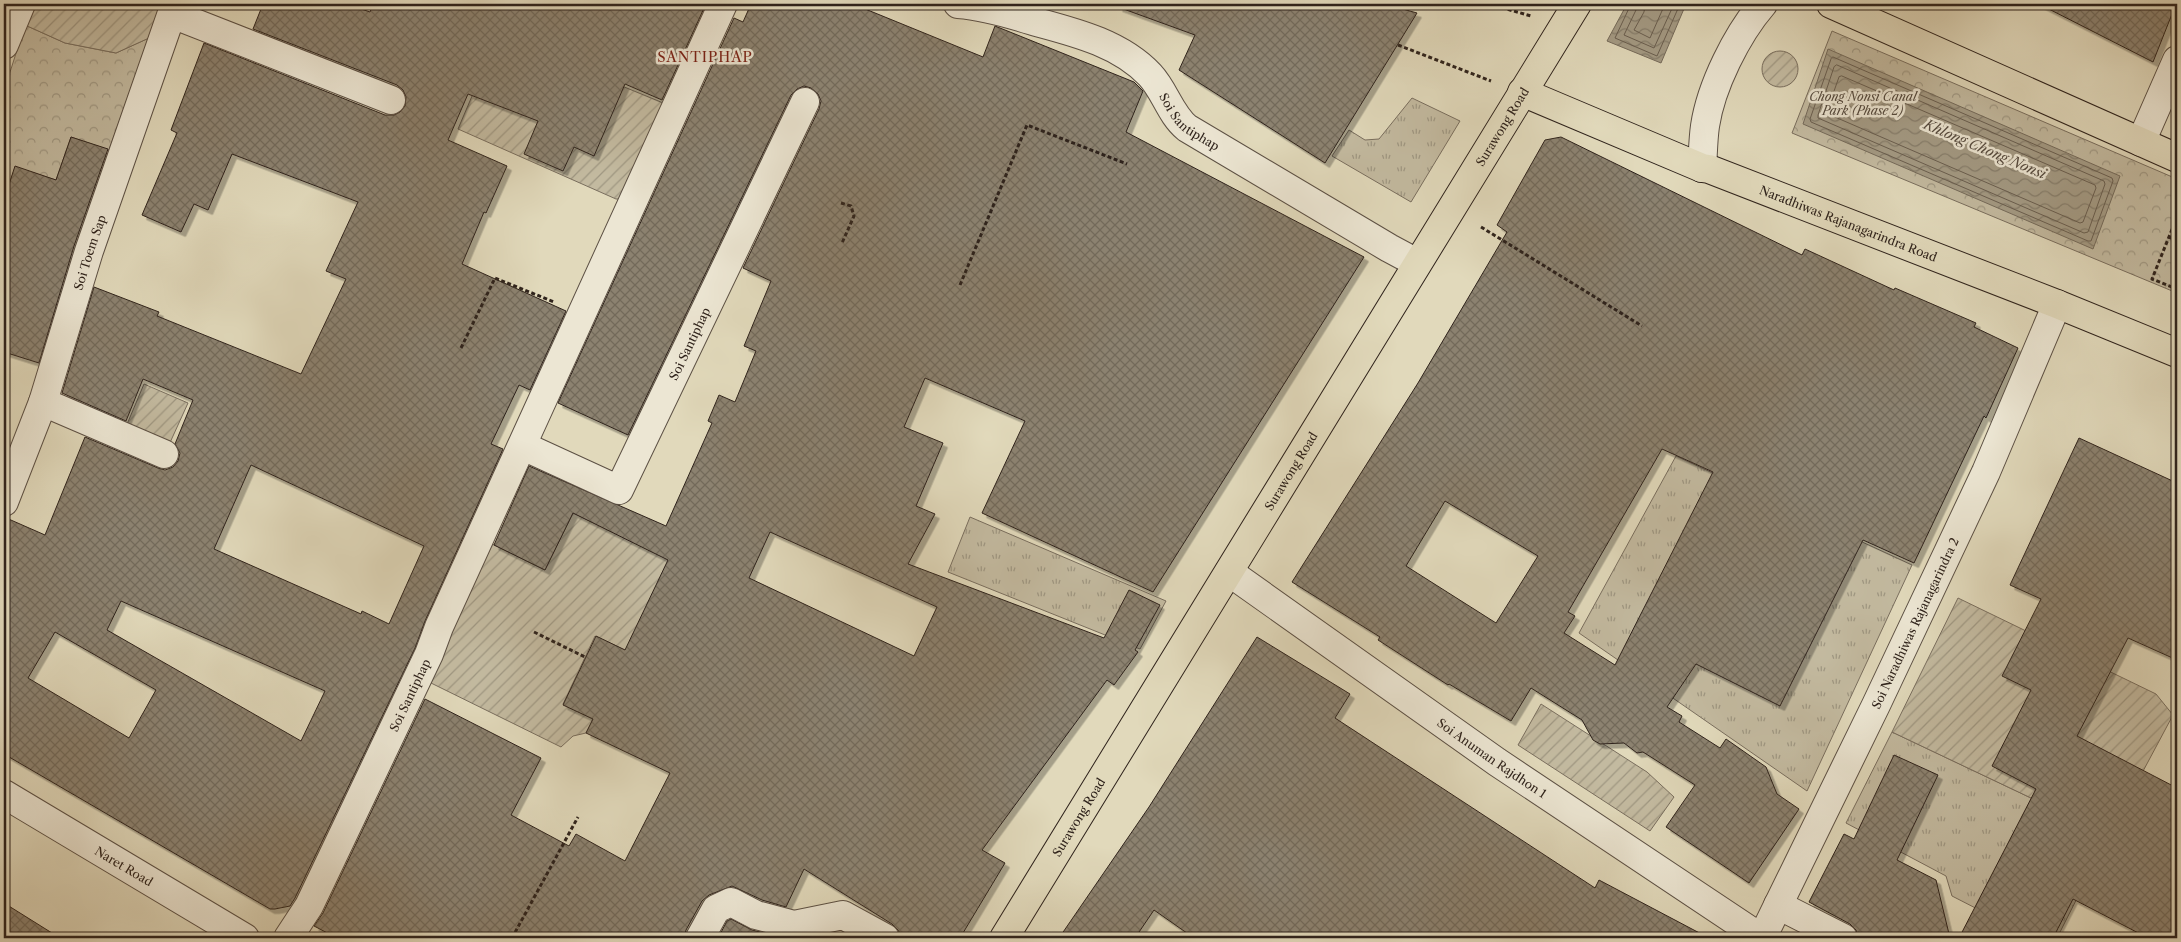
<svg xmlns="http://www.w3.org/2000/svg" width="2181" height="942" font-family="'Libre Caslon Text',serif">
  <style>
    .grass { fill: url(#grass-tufts); stroke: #796e5e }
    .forest { fill: url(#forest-crowns); stroke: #796e5e }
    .garden { fill: url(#garden-furrows); stroke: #796e5e }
    .water { fill: url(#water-waves); stroke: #756b5b }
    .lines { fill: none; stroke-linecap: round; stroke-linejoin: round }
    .shore { stroke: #6a5f50; stroke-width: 1 }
    .building { fill: url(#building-cross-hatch); stroke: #2f231c; fill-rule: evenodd; filter: url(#shadow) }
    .minor-casing { stroke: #5c5044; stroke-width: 30 }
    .major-casing { stroke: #2f231c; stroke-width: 30 }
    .path { stroke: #2f231c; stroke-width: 3; stroke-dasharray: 4 2.5; stroke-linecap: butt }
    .minor { stroke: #ece6d3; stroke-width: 28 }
    .major { stroke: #e1d9bb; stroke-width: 28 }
    .labels { text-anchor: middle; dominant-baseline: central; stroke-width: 5; stroke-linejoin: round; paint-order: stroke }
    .park-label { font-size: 12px; font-style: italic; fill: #54493d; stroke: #ece6d3 }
    .street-label { font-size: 12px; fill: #2f231c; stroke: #ece6d3 }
    .neighbourhood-label { font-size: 14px; letter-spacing: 1px; fill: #7a1f14; stroke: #ece6d3 }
    .water-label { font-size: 14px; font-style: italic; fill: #584d41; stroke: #ece6d3 }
  </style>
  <defs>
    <pattern id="grass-tufts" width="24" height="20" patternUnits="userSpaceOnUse" patternTransform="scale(1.25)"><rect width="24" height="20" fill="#c3baa0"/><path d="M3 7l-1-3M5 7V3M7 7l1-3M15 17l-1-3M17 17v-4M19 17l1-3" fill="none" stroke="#9f9782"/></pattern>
    <pattern id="forest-crowns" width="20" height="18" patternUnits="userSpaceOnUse" patternTransform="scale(1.25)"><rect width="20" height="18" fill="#c3baa0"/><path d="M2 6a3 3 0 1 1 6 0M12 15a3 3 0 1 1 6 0" fill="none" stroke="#9f9782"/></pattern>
    <pattern id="garden-furrows" width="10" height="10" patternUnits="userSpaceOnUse" patternTransform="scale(1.25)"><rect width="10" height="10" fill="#c3baa0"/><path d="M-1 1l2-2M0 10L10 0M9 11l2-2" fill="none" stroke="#9f9782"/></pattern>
    <pattern id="water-waves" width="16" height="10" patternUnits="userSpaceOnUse" patternTransform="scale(1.25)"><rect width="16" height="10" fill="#a49b85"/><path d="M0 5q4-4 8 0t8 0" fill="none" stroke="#867e6c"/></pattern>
    <pattern id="building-cross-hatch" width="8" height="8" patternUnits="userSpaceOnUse" patternTransform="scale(1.25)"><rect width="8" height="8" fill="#8c826f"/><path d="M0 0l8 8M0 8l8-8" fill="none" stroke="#736a5a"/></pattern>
    <filter id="shadow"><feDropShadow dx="4.5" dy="4.5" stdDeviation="0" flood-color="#0004"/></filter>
  </defs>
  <rect width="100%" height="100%" fill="#e1d9bb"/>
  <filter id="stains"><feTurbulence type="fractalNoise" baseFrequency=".004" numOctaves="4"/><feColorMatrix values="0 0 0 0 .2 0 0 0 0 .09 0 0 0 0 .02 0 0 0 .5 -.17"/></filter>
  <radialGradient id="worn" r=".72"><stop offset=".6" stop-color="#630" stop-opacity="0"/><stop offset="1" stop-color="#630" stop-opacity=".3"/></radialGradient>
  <g class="grass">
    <path d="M 1412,98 L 1460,121 L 1411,202 L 1332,156 L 1349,130 L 1365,140 L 1379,139 Z"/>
    <path d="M 1676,456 L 1912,565 L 1807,791 L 1579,633 Z"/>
    <path d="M 970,517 L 1166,601 L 1140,649 L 948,572 Z"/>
    <path d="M 1892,732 L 2109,835 L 2057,938 L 2034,938 L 1952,896 L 1946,876 L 1846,823 Z"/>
  </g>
  <g class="forest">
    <path d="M 25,25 L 65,43 L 116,53 L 149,38 L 109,150 L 71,137 L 56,180 L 15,167 L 4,200 L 4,91 Z"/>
    <path d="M 1832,31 L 2177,179 L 2177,293 L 1792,133 Z"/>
  </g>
  <g class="garden">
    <path d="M 33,4 L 163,4 L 149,38 L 116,53 L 65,43 L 25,25 Z"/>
    <path d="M 498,35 L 668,105 L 621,199 L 616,199 L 458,129 Z"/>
    <circle cx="1780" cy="69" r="18"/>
    <path d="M 144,384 L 188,403 L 168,447 L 125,429 Z"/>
    <path d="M 573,513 L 741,594 L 625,650 L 595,636 L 563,704 L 593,719 L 586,733 L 573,736 L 561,747 L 431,683 L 428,679 L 490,543 L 545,570 Z"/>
    <path d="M 1958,598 L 2156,694 L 2173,715 L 2109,835 L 1892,732 Z"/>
    <path d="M 1541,704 L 1647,772 L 1674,797 L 1650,831 L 1518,745 Z"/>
  </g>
  <g class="water">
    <path d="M 1627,4 L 1686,4 L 1661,63 L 1607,41 Z"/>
    <path d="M 1828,49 L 2120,176 L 2093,249 L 1803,124 Z"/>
  </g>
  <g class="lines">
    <g class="shore">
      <path d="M 1631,4 L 1615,38 L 1657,56 L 1680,4"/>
      <path d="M 1637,4 L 1636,10 L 1624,35 L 1654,48 L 1674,4"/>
      <path d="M 1645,4 L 1644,12 L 1634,30 L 1650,38 L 1665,4"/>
      <path d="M 1833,57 L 2112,178 L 2113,181 L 2091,241 L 2088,241 L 1811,122 L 1810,119 L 1831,59 Z"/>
      <path d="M 1837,65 L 2104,181 L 2105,184 L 2088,232 L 2084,233 L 1818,118 L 1818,115 L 1834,67 Z"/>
      <path d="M 1842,76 L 2095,185 L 2096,188 L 2083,222 L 2080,223 L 1828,114 L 1827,111 L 1839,77 Z"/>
    </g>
  </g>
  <g class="building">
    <path d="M 263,4 L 347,4 L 370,12 L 373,4 L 701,4 L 705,6 L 662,100 L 625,84 L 594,156 L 574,147 L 563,171 L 524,154 L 538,121 L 468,94 L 448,140 L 507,166 L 486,213 L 484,212 L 462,264 L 566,311 L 530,390 L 519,385 L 491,444 L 503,449 L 425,621 L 415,648 L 295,898 L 290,906 L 275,909 L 270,909 L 4,754 L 4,517 L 45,535 L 85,437 L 158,468 L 165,470 L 173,467 L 178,461 L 180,453 L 175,444 L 193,400 L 143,379 L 126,421 L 62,393 L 94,287 L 159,312 L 157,316 L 301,374 L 346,279 L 326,271 L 358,202 L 232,154 L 208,210 L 194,204 L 181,232 L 142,215 L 177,133 L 171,130 L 204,43 L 385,115 L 394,115 L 400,112 L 405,106 L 406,97 L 403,90 L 397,85 L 253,29 ZM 251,465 L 424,546 L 389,624 L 362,611 L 361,614 L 214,549 ZM 121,601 L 325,691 L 301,741 L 107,630 ZM 55,632 L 156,690 L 129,738 L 28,678 Z"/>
    <path d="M 751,4 L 853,4 L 983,57 L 995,26 L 1134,82 L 1143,91 L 1126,132 L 1364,257 L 1153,592 L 982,513 L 1025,421 L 925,378 L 904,427 L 943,443 L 916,506 L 935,514 L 908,564 L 1104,638 L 1129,590 L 1160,605 L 1135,650 L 1138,652 L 1114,685 L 1107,680 L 982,850 L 1005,863 L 960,938 L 902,938 L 898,930 L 892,924 L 804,869 L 786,907 L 762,900 L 732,886 L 709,895 L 702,901 L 686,930 L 684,938 L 337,938 L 314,926 L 323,913 L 425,699 L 541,758 L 511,815 L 569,846 L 576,834 L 625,861 L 670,773 L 586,733 L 593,719 L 563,705 L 596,636 L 625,650 L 668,560 L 573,513 L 545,570 L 494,545 L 529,466 L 666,526 L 712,423 L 708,421 L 719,395 L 735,402 L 756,351 L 744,346 L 771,281 L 743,268 L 819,109 L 821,101 L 818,94 L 811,88 L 804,86 L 797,89 L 791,95 L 628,435 L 558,403 L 734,18 L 743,22 ZM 770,532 L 937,607 L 914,656 L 749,578 Z"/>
    <path d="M 1119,4 L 1385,4 L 1417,13 L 1325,163 L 1179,70 L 1195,35 L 1118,7 Z"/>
    <path d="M 2039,4 L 2176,4 L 2153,62 Z"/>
    <path d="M 71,137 L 108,149 L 74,246 L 39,363 L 4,352 L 4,200 L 15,166 L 56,180 Z"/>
    <path d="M 1561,137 L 1802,255 L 1805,249 L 1894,290 L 1895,288 L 1976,323 L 1974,327 L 2018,348 L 1986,418 L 1984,416 L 1914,563 L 1863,540 L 1780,706 L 1696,664 L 1667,707 L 1682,716 L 1679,722 L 1720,748 L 1726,739 L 1766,767 L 1777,794 L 1799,809 L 1749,883 L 1666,827 L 1695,785 L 1643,752 L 1637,753 L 1624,743 L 1600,744 L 1593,740 L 1582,720 L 1531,688 L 1511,721 L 1449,684 L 1448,685 L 1378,640 L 1380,637 L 1292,582 L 1418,383 L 1507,232 L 1497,225 L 1545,140 ZM 1662,449 L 1713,472 L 1615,665 L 1564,633 L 1575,616 L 1568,612 ZM 1445,501 L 1538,556 L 1496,623 L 1406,566 Z"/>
    <path d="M 2079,438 L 2177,483 L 2177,660 L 2128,638 L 2077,736 L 2177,788 L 2177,938 L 2148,938 L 2073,899 L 2053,938 L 1959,938 L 2036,789 L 1992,766 L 2031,690 L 2002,676 L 2041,599 L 2010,585 Z"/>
    <path d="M 1257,637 L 1350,694 L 1335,718 L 1595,888 L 1599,880 L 1709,938 L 1194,938 L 1154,910 L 1135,938 L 1059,938 L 1149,807 Z"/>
    <path d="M 1894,755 L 1938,775 L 1897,860 L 1936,880 L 1950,938 L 1858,938 L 1856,930 L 1850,924 L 1809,902 L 1844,834 L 1854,839 Z"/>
    <path d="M 4,903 L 60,938 L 4,938 Z"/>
    <path d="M 731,919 L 752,930 L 772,935 L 771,938 L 718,938 L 727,921 Z"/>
  </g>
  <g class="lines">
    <defs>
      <g id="minor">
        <path id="s1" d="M 958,4 C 984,6 1008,13 1033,21 C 1074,32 1120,43 1150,75 C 1165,91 1170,114 1187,128 L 1389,248 L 1417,263"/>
        <path d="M 172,14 L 391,100"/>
        <path d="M 4,45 L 21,4"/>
        <path d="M 2141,142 L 2177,60"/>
        <path d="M 1702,168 C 1703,154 1703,140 1705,126 C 1711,86 1737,34 1763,4"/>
        <path d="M 43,402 L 164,454"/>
        <path id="s2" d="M 523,446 L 619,490 L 805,102"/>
        <path id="s3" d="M 4,502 L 43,402 L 89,251 L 175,4"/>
        <path id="s4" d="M 1229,572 L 1497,762 L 1761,938"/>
        <path id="s5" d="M 4,794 L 245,938"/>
        <path d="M 1778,905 L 1843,938"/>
        <path id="s6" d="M 288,938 L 309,906 L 429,654 L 439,627 L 723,4"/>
        <path d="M 700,938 L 716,909 L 731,902 L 756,915 L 794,925 L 843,915 L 885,938"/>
        <path id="s7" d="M 1762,938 L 1876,705 L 1986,472 L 2057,304"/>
      </g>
      <g id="major">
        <path d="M 1831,4 L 2177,158"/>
        <path id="s8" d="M 1522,92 L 1702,168 L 1709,169 L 2057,304 L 2177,353"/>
        <path id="s9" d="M 1004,938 L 1577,4"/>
      </g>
    </defs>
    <use href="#minor" class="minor-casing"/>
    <use href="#major" class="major-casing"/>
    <g class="path">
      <path d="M 1489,4 L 1531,16"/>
      <path d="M 1398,45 L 1491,81"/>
      <path d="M 841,203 L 851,206 L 854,216 L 842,243"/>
      <path d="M 2177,217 L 2152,279 L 2177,289"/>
      <path d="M 1481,227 L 1642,326"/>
      <path d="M 2169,237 L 2177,241"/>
      <path d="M 960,285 L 1027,125 L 1127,164"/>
      <path d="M 461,348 L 495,278 L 554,302"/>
      <path d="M 534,632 L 585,657"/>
      <path d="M 512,938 L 578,817"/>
    </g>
    <use href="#minor" class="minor"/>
    <use href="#major" class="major"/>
  </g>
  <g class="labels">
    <g class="park-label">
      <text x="1863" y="96">Chong Nonsi Canal<tspan x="1863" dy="14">Park (Phase 2)</tspan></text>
    </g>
    <g class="street-label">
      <text stroke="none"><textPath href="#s1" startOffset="270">Soi Santiphap</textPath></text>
      <text stroke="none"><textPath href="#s9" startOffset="952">Surawong Road</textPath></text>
      <text stroke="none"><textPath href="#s8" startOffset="352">Naradhiwas Rajanagarindra Road</textPath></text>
      <text stroke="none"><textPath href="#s3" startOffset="264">Soi Toem Sap</textPath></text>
      <text stroke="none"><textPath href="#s2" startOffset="268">Soi Santiphap</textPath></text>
      <text stroke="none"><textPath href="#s9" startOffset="548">Surawong Road</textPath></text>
      <text stroke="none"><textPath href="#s7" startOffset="350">Soi Naradhiwas Rajanagarindra 2</textPath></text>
      <text stroke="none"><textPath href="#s6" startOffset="272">Soi Santiphap</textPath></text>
      <text stroke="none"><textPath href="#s4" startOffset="322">Soi Anuman Rajdhon 1</textPath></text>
      <text stroke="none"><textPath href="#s9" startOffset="142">Surawong Road</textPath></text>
      <text stroke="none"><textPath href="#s5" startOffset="140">Naret Road</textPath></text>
    </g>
    <g class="neighbourhood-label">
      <text x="705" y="57">SANTIPHAP</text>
    </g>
    <g class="water-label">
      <text transform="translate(1985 149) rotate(23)">Khlong Chong Nonsi</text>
    </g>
  </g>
  <rect width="2181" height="942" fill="none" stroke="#e1d9bb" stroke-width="20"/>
  <rect x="5" y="5" width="2171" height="932" fill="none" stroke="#2f231c" stroke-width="2.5"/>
  <rect x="10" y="10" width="2161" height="922" fill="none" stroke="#2f231c"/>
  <rect width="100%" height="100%" filter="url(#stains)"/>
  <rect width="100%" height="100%" fill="url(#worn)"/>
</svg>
